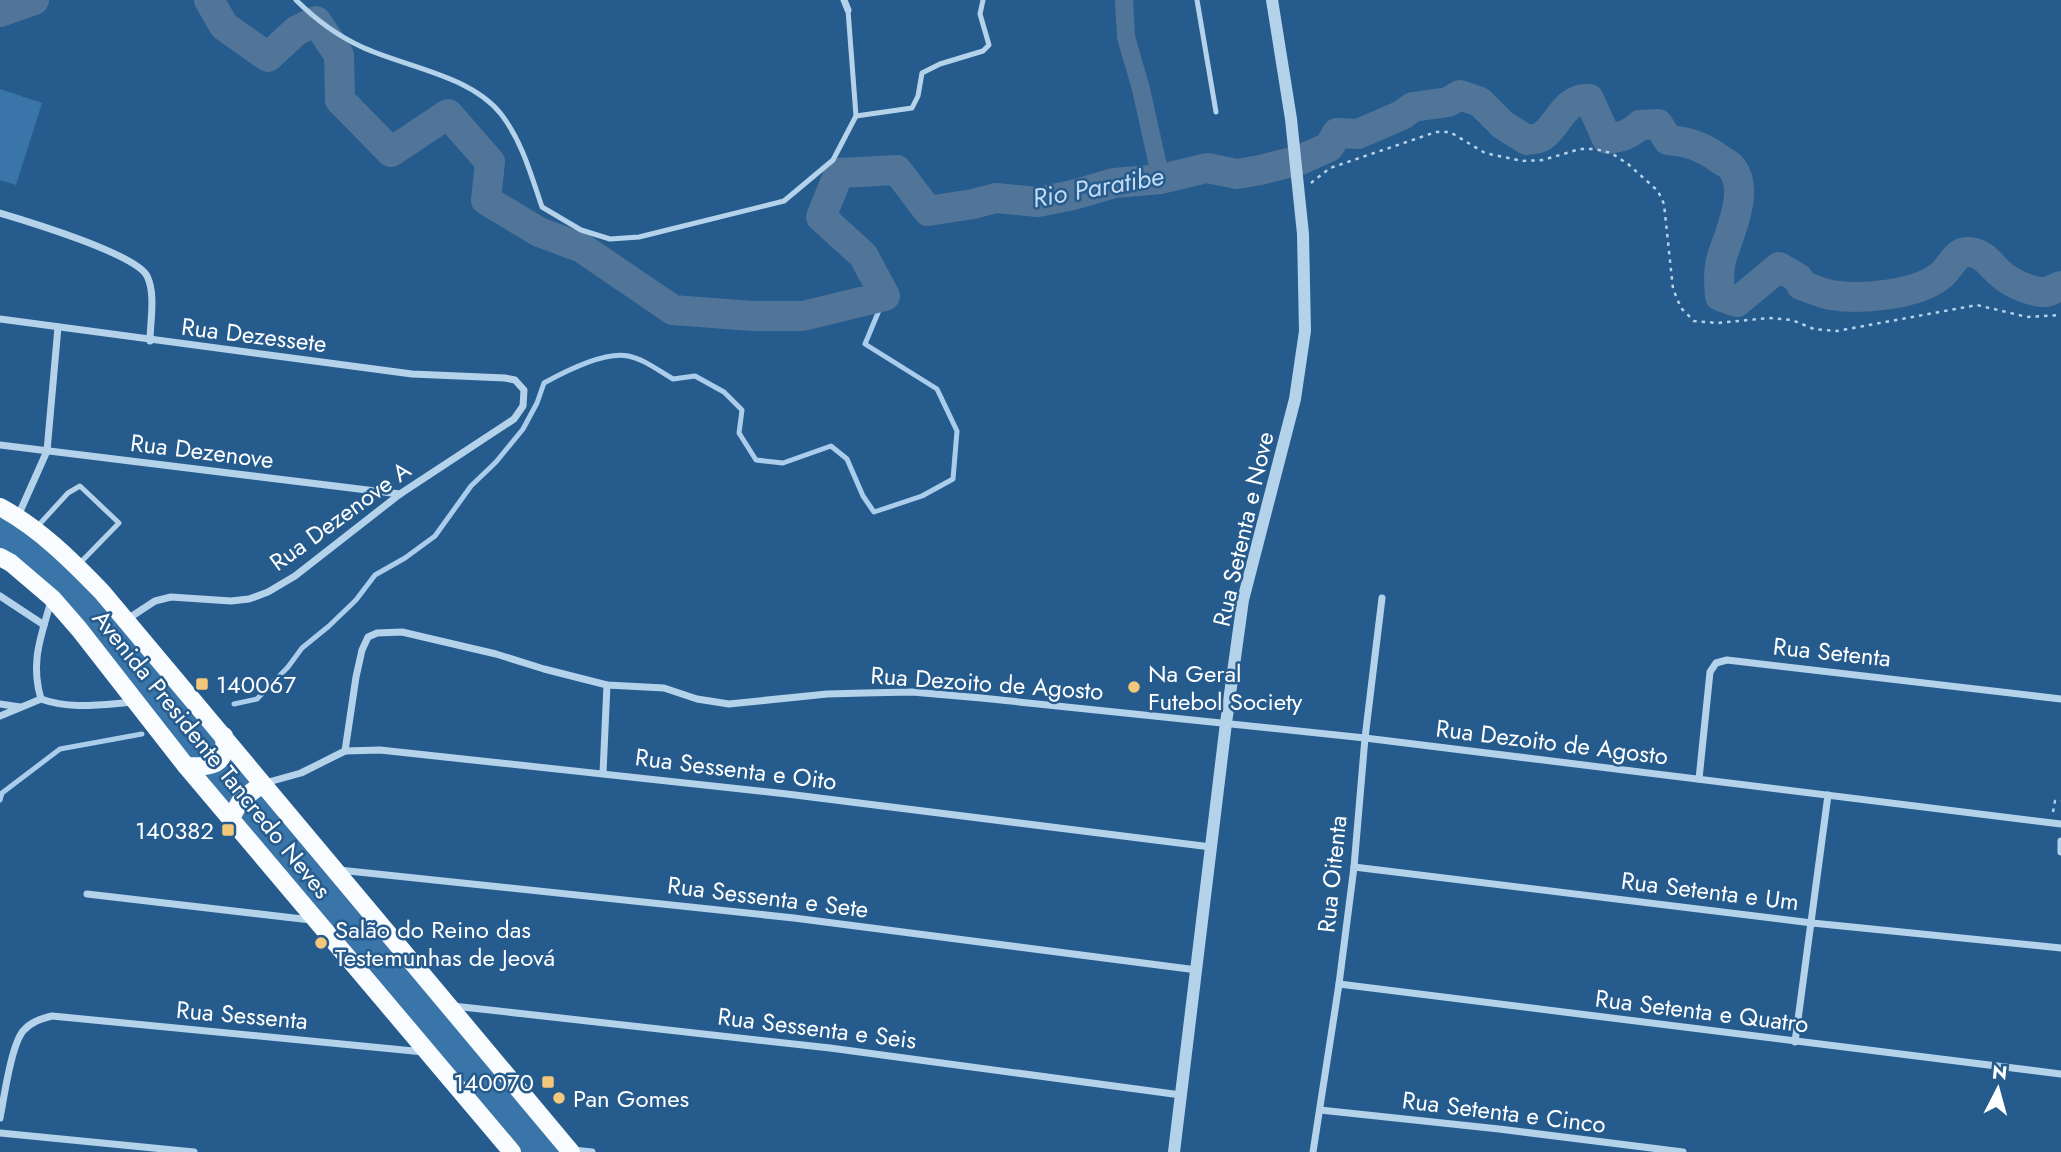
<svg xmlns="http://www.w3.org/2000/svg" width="2061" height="1152" font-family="Jost,sans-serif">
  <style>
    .green { fill: #3a75aa }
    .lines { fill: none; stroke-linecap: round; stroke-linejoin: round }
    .stream { stroke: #aacdeb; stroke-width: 5 }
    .canal { stroke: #507598; stroke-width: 18 }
    .river { stroke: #507598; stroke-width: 30 }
    .path { stroke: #b5d2eb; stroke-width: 2.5; stroke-dasharray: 3.5 5; stroke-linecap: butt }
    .service { stroke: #b5d2eb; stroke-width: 5 }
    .minor { stroke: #b5d2eb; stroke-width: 7 }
    .tertiary { stroke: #b5d2eb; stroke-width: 12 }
    .primary { stroke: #f9fcff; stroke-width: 18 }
    .poi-dot { fill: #f4c77a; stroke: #265b8d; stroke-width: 2.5 }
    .labels { text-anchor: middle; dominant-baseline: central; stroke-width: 5; stroke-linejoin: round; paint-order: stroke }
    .street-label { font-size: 24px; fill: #fff; stroke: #265b8d }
    .poi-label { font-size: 24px; fill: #fff; stroke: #265b8d; text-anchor: start }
    .water-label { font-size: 26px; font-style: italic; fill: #c1dbf2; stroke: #265b8d }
  </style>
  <rect width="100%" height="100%" fill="#265b8d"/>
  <g class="green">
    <path d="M 0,89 L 42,103 L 16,185 L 0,180 Z"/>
    <path d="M 0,515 L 24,527 L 87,584 L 566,1152 L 520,1152 L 132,694 L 0,554 Z"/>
  </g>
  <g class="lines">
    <g class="stream">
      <path d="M 234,704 L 257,699 L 288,667 L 302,648 L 329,626 L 356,600 L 375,575 L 405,558 L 435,536 L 471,486 L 496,462 L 523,429 L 537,403 L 544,383 C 564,372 604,351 628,356 C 644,359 659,371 673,379 L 695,376 L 724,392 L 742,410 L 739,433 L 756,460 L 783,463 L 831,446 L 847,459 L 863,496 L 874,512 L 922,496 L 953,479 L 957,431 L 937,389 L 865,344 L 885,296"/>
      <path d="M 0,800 L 2,793 L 60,749 L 142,734"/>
    </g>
    <path class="canal" d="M 1124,0 L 1126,37 L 1141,89 L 1161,179"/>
    <g class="river">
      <path d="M 209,0 L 224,26 L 268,57 L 296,31 L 316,21 L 339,55 L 340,100 L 391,152 L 448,114 L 490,162 L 486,200 L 539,232 L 582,248 L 673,310 L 752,316 L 803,316 L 885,296 L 863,255 L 821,217 L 839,173 L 897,170 L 928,211 L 973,204 L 996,198 L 1038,202 L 1073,195 L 1114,183 L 1161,179 L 1207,168 L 1237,174 L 1260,170 L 1300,160 L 1329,147 L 1337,133 L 1358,134 L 1402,115 L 1413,107 L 1448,102 L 1460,95 L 1480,102 L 1503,125 L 1527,140 C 1531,139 1535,139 1539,138 C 1558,129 1563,97 1589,99 L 1607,139 C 1622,137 1629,135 1640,125 L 1658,124 L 1668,140 C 1688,142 1702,146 1718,158 C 1722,161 1729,164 1732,168 C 1750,191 1729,234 1722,257 C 1718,269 1719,283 1720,296 L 1737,302 L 1779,267 L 1798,278 L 1801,285 C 1810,288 1821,293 1831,295 C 1860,300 1917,295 1940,276 C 1949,270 1955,252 1967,252 C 1985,251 1993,270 2006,278 C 2015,285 2035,293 2046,292 C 2051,291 2057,287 2061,286"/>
      <path d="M 0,12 L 34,0"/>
    </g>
    <g class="path">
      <path d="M 1311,183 L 1330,168 L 1436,132 L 1450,132 L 1485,153 L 1522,161 L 1543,160 L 1580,149 L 1595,149 L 1611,153 L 1628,164 L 1658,191 L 1664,204 L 1673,289 L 1681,308 L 1694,321 L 1718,323 L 1769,318 L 1792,320 L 1814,329 L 1837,331 L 1977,305 L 2027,317 L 2061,315"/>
      <path d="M 2053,812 L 2055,801 L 2061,801"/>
    </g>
    <g class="service">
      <path d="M 296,0 C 314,18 338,36 362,47 C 405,67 470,75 501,114 C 522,141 531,175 542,207 L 581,230 L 610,239 L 639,237 L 784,201 L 833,160 L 856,116 L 848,10"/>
      <path d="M 1197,0 L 1216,112"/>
      <path d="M 856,116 L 912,108 L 918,96 L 922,73 L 940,64 L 983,51 L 989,45 L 980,14 L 983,0"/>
      <path d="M 36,528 L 68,493 L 80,486 L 119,523 L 79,564"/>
    </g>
    <g class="minor">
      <path d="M 844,0 L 848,10"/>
      <path d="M 0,213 C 27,221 136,254 147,276 C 156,294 150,322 150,341"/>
      <path d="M 0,319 L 412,374 L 505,378 L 515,380 L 524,390 L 523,406 L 514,419 L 400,494 L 295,576 L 268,592 L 249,599 L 231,601 L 171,597 L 155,601 L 126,620"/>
      <path d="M 0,445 L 400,494"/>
      <path d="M 18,516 L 47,451 L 58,327"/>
      <path d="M 0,596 L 44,625"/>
      <path d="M 41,699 C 30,662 41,637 51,601"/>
      <path d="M 0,704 L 20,707"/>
      <path d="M 0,716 L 41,699 C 71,710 104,704 135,702"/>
      <path d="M 345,751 L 356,677 L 362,650 L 368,637 L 377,633 L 402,632 L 496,654 L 544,669 L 607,685 L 664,688 L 697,699 L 729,704 L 827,694 L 864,693 L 912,692 L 981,698 L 1365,738 L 2061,824"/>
      <path d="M 603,773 L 607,685"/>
      <path d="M 1699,779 L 1710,672 L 1716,663 L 1727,660 L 2061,699"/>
      <path d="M 265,783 L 301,773 L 345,751 L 380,750 L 787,794 L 1211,847"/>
      <path d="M 2061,841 L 2061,852"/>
      <path d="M 1354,867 L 1812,923 L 2061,948"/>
      <path d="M 339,870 L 794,918 L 1197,970"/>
      <path d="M 87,894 L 311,920"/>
      <path d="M 1339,984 L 2061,1074"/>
      <path d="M 453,1006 L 830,1048 L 1181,1095"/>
      <path d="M 1795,1042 L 1828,795"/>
      <path d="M 1320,1110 L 1499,1129 L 1683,1152"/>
      <path d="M 0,1118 C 4,1098 11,1046 23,1031 C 31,1022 40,1019 52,1016 L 424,1052"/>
      <path d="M 0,1133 L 194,1152"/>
      <path d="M 573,1150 L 592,1152"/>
      <path d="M 1313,1152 L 1339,984 L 1354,867 L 1365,738 L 1382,598"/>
    </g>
    <path class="tertiary" d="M 1174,1152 L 1226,723 L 1243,600 L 1295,399 L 1305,331 L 1303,234 L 1291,119 L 1272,0"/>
    <g class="primary">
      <path d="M 0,507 C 39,528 71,560 102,592 L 571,1152"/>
      <path d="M 0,557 L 11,563 L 52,598 L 79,629 L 186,766 L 512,1152"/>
      <path d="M 186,766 C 212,767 227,767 224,736"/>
      <path d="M 231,818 L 241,800 L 262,784"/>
    </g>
  </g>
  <g class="poi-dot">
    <rect x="195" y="677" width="14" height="14" rx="3.5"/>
    <circle cx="1134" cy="687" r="7"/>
    <rect x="221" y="823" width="14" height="14" rx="3.5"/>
    <circle cx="321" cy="943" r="7"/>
    <rect x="541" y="1075" width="14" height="14" rx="3.5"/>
    <circle cx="559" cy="1098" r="7"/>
  </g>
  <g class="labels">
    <g class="street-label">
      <text transform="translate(254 335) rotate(7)">Rua Dezessete</text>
      <text transform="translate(202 451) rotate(7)">Rua Dezenove</text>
      <text transform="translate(340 516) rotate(-36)">Rua Dezenove A</text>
      <text transform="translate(1243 529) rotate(-77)">Rua Setenta e Nove</text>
      <text transform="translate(1832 652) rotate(6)">Rua Setenta</text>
      <text transform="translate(987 683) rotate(4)">Rua Dezoito de Agosto</text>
      <text transform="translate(1552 742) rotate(7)">Rua Dezoito de Agosto</text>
      <text transform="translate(212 754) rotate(51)">Avenida Presidente Tancredo Neves</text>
      <text transform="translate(736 769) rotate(7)">Rua Sessenta e Oito</text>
      <text transform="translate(1332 874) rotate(-84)">Rua Oitenta</text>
      <text transform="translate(1710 891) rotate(7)">Rua Setenta e Um</text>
      <text transform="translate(768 897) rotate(7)">Rua Sessenta e Sete</text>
      <text transform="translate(1702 1011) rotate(7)">Rua Setenta e Quatro</text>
      <text transform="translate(242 1015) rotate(5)">Rua Sessenta</text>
      <text transform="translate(817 1028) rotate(7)">Rua Sessenta e Seis</text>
      <text transform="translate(1504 1112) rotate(7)">Rua Setenta e Cinco</text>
    </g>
    <g class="poi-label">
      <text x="1148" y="673">Na Geral<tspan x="1148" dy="28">Futebol Society</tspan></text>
      <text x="216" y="684">140067</text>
      <text x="214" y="830" text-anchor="end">140382</text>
      <text x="335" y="929">Salão do Reino das<tspan x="335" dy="28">Testemunhas de Jeová</tspan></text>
      <text x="534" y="1082" text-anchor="end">140070</text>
      <text x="573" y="1098">Pan Gomes</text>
    </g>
    <g class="water-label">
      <text transform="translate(1098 187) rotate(-10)">Rio Paratibe</text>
    </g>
  </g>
  <g transform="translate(1998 1089) rotate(6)" stroke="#265b8d" stroke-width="5" paint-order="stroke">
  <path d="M0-5L12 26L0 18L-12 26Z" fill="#ffffff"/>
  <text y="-10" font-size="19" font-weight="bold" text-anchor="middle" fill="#ffffff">N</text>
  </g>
</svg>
